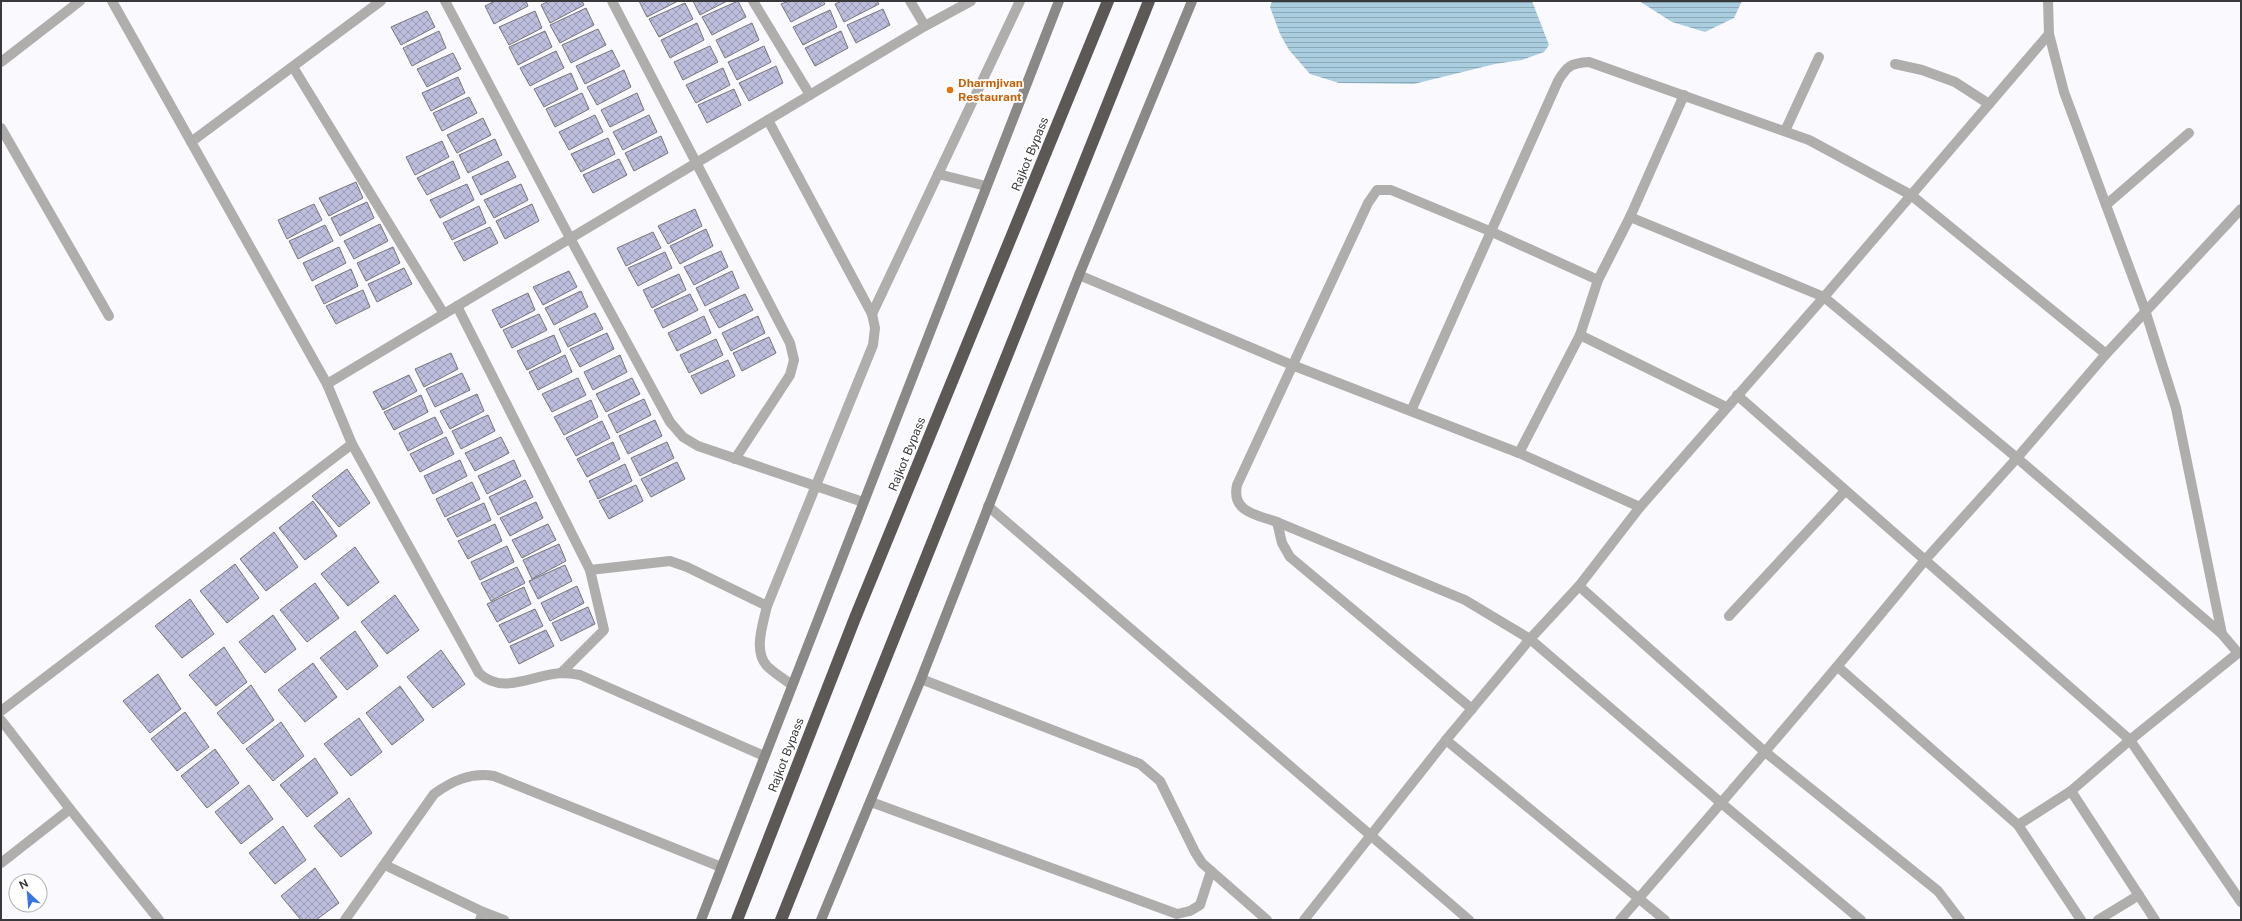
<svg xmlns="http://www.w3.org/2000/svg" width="2242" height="921" font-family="'Public Sans',sans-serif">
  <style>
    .water { fill: url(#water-rules) }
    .building { fill: url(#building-cross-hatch); stroke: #76767a }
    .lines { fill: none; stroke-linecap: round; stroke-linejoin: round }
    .street { stroke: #afaeac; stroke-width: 10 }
    .secondary { stroke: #8b8987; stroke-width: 10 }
    .highway { stroke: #5b5856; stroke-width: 12 }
    .food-dot { fill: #e8710a; stroke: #fff; stroke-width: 1.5 }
    .labels { text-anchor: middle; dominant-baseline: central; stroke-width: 3.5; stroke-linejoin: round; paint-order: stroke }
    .food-label { font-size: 12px; font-weight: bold; fill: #c56008; stroke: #fff; text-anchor: start }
    .street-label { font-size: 12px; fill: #39393b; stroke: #fff }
  </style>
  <defs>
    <pattern id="water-rules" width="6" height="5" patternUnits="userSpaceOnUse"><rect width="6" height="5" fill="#aacedf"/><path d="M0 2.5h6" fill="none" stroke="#8ba8b6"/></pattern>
    <pattern id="building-cross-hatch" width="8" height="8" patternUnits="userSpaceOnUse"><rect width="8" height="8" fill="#bdbddd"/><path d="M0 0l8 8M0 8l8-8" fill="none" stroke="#9b9bb4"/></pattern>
  </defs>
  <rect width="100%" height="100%" fill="#fafafe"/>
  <g class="water">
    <path d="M 1272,1 L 1532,1 L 1549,45 L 1544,52 L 1522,60 L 1495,64 L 1414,84 L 1339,83 L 1310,74 L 1289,50 L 1280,34 L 1270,7 Z"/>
    <path d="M 1639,1 L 1742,1 L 1734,18 L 1705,32 L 1672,22 Z"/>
  </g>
  <g class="building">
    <path d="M 495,1 L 526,1 L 528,6 L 494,24 L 485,6 Z"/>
    <path d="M 549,1 L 582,1 L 584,5 L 550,23 L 541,5 Z"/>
    <path d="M 639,1 L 678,1 L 647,17 Z"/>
    <path d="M 693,1 L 727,1 L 700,15 Z"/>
    <path d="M 738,1 L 746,17 L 712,35 L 702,17 Z"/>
    <path d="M 789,1 L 823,1 L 825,4 L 791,22 L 781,4 Z"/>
    <path d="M 842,1 L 877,1 L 879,4 L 844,22 L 835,4 Z"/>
    <path d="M 685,3 L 693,19 L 659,37 L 649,19 Z"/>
    <path d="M 586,8 L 594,25 L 560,43 L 550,25 Z"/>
    <path d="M 883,9 L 890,25 L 856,43 L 847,25 Z"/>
    <path d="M 830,10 L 837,27 L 803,45 L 793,27 Z"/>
    <path d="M 427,11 L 435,27 L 401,45 L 391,27 Z"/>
    <path d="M 535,11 L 542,28 L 509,45 L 499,27 Z"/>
    <path d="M 697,23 L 704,40 L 670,58 L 661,40 Z"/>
    <path d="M 752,23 L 759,40 L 725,58 L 716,40 Z"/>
    <path d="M 598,29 L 606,45 L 571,63 L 562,45 Z"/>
    <path d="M 439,31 L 446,48 L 412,66 L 403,48 Z"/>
    <path d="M 545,31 L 552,47 L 518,65 L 509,47 Z"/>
    <path d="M 841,31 L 848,48 L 815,66 L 805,48 Z"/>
    <path d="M 710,46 L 718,62 L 683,80 L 674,62 Z"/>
    <path d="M 764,46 L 771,62 L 737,80 L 728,62 Z"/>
    <path d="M 612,50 L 620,66 L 585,84 L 576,66 Z"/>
    <path d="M 556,51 L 564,68 L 530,86 L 520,68 Z"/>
    <path d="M 453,53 L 461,69 L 427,87 L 417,69 Z"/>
    <path d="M 776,66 L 783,83 L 749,101 L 739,83 Z"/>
    <path d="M 723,68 L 730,85 L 696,103 L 686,85 Z"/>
    <path d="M 624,70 L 631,87 L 597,105 L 587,87 Z"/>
    <path d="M 571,73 L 578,89 L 544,107 L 534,89 Z"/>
    <path d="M 458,77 L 465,93 L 431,111 L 422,93 Z"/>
    <path d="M 734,89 L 741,105 L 707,123 L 698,105 Z"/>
    <path d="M 582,93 L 589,109 L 555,127 L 546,109 Z"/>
    <path d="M 637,93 L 644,110 L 610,127 L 601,110 Z"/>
    <path d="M 469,97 L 477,113 L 442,131 L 433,113 Z"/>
    <path d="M 595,115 L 603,132 L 569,150 L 559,132 Z"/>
    <path d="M 649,115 L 657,132 L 623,150 L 613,132 Z"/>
    <path d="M 483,118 L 491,135 L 457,153 L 447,135 Z"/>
    <path d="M 661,136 L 668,153 L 634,171 L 625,153 Z"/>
    <path d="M 608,138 L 615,154 L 581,172 L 571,154 Z"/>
    <path d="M 495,139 L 502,155 L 468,173 L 459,155 Z"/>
    <path d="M 442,141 L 449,157 L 415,175 L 406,157 Z"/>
    <path d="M 619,159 L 627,175 L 593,193 L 583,175 Z"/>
    <path d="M 453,161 L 460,178 L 427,195 L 417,178 Z"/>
    <path d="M 508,161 L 516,177 L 481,195 L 472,177 Z"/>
    <path d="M 356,182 L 363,198 L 329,216 L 319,198 Z"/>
    <path d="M 467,184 L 474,200 L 440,218 L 430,200 Z"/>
    <path d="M 521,184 L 528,200 L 494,218 L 484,200 Z"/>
    <path d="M 367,202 L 374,218 L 340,236 L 331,218 Z"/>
    <path d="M 314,204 L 322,220 L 287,239 L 278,220 Z"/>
    <path d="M 532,204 L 539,221 L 505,239 L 496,221 Z"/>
    <path d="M 479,206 L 486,223 L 452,240 L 443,223 Z"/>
    <path d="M 695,209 L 702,226 L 668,244 L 658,226 Z"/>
    <path d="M 380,224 L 388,241 L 354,259 L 344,241 Z"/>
    <path d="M 325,225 L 333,241 L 298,259 L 289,241 Z"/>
    <path d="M 490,227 L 498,243 L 464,261 L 454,243 Z"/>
    <path d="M 706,229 L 713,246 L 680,264 L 670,246 Z"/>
    <path d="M 653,232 L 661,248 L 626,266 L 617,248 Z"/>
    <path d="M 339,247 L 346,263 L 312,281 L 303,263 Z"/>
    <path d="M 393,247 L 400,263 L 366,281 L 357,263 Z"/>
    <path d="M 721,251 L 728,267 L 694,285 L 684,267 Z"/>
    <path d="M 665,252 L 672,268 L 638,286 L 628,268 Z"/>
    <path d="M 404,268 L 412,284 L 377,302 L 368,284 Z"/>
    <path d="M 351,269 L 358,286 L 324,304 L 315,286 Z"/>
    <path d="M 569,271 L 577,287 L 543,305 L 533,287 Z"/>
    <path d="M 732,271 L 739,288 L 705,306 L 696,288 Z"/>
    <path d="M 679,274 L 686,290 L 652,308 L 643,290 Z"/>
    <path d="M 363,290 L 370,307 L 336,324 L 326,306 Z"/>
    <path d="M 581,291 L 588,307 L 554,325 L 545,308 Z"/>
    <path d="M 528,293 L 535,310 L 501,328 L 492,310 Z"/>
    <path d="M 690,294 L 698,310 L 663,328 L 654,310 Z"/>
    <path d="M 745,294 L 753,310 L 719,328 L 709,310 Z"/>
    <path d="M 595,313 L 603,329 L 568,347 L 559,329 Z"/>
    <path d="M 539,314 L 547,330 L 512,348 L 503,330 Z"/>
    <path d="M 704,316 L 711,333 L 677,351 L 668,333 Z"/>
    <path d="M 758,316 L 765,333 L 731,351 L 722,333 Z"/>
    <path d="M 607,333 L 614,349 L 580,367 L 570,349 Z"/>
    <path d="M 554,335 L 561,352 L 527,370 L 517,351 Z"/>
    <path d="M 769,337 L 776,353 L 742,371 L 733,353 Z"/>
    <path d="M 716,339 L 723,355 L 689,373 L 680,355 Z"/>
    <path d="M 451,353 L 458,369 L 424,387 L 415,369 Z"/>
    <path d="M 565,355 L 572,372 L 538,390 L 529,372 Z"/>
    <path d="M 620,355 L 627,372 L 593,390 L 584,372 Z"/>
    <path d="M 728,360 L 735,376 L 701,394 L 691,376 Z"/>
    <path d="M 462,373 L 470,390 L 435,407 L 426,389 Z"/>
    <path d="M 409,375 L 417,391 L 383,410 L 373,392 Z"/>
    <path d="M 578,378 L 586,395 L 552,412 L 542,394 Z"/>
    <path d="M 632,378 L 640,394 L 606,412 L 596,394 Z"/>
    <path d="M 477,394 L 484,411 L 450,429 L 440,411 Z"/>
    <path d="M 421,395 L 428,412 L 394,430 L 384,412 Z"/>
    <path d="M 644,399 L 651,415 L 617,433 L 608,415 Z"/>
    <path d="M 591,400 L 598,417 L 564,435 L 554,417 Z"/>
    <path d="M 488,415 L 495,431 L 461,449 L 452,431 Z"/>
    <path d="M 435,417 L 443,433 L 408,451 L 399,433 Z"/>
    <path d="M 655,420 L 662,436 L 628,454 L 619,436 Z"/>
    <path d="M 602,421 L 610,438 L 576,456 L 566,438 Z"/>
    <path d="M 446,437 L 454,454 L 420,472 L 410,454 Z"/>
    <path d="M 501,437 L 509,453 L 475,471 L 465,453 Z"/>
    <path d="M 613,442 L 620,459 L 587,477 L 577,459 Z"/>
    <path d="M 667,442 L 674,458 L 640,476 L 631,458 Z"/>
    <path d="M 460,460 L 467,476 L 433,494 L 424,476 Z"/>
    <path d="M 514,460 L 521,476 L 487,494 L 478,476 Z"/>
    <path d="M 677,462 L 685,479 L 651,497 L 641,479 Z"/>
    <path d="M 625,464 L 632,481 L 598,499 L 589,481 Z"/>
    <path d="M 347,469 L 370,503 L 339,527 L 312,496 Z"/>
    <path d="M 525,480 L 533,497 L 498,515 L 489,497 Z"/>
    <path d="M 472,482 L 480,499 L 445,517 L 436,499 Z"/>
    <path d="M 636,485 L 643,501 L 609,519 L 599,501 Z"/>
    <path d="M 313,501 L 337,536 L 305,560 L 279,528 Z"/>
    <path d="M 536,502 L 543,518 L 510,536 L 500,518 Z"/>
    <path d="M 484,503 L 491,520 L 457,537 L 447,519 Z"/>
    <path d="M 495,524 L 502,541 L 468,559 L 458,541 Z"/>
    <path d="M 548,524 L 556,540 L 522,558 L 512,540 Z"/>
    <path d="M 274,532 L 298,567 L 266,591 L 240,559 Z"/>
    <path d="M 559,544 L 566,561 L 532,579 L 523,560 Z"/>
    <path d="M 507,546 L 514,562 L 480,580 L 471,562 Z"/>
    <path d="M 355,547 L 379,582 L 348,606 L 321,574 Z"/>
    <path d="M 235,564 L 259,598 L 227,623 L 200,591 Z"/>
    <path d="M 565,565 L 572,581 L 538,599 L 529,581 Z"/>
    <path d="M 517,567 L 525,583 L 491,601 L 481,583 Z"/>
    <path d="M 315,583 L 339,618 L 307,642 L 280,610 Z"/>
    <path d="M 577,586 L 584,603 L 550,621 L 541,603 Z"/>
    <path d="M 524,587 L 531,604 L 497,622 L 487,604 Z"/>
    <path d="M 395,595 L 419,630 L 387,654 L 361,622 Z"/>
    <path d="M 190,599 L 214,634 L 182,658 L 155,626 Z"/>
    <path d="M 588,607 L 595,624 L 561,641 L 552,623 Z"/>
    <path d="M 535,609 L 543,626 L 509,643 L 499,625 Z"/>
    <path d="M 273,615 L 296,649 L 265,673 L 239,642 Z"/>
    <path d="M 546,630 L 554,646 L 519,664 L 510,646 Z"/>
    <path d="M 355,631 L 378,666 L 347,690 L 320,658 Z"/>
    <path d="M 224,647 L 247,682 L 216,706 L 189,675 Z"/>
    <path d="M 441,650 L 465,684 L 433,708 L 407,677 Z"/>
    <path d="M 313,663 L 337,697 L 305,722 L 278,690 Z"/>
    <path d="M 158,674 L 181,709 L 150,733 L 123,701 Z"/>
    <path d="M 251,685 L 274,720 L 243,744 L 217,713 Z"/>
    <path d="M 400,686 L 424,720 L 392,745 L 366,713 Z"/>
    <path d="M 185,712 L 209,747 L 177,771 L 151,739 Z"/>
    <path d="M 359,718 L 382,752 L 351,776 L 324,744 Z"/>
    <path d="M 281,722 L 304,756 L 273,781 L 246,749 Z"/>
    <path d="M 215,749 L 239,783 L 207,808 L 181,776 Z"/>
    <path d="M 315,758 L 338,793 L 307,817 L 280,785 Z"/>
    <path d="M 249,785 L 273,819 L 241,844 L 215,812 Z"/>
    <path d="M 349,798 L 372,833 L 341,857 L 314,826 Z"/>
    <path d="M 283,826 L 306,860 L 275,884 L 249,853 Z"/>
    <path d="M 315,868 L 339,903 L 316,920 L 301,920 L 281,896 Z"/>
  </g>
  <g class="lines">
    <g class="street">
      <path d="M 112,1 L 327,384 L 352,444 L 479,673 C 503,696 533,674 562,673 C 568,673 574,674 580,675 L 764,756"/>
      <path d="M 445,1 L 570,238 L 670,422 L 683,437 L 698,446 L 863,502"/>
      <path d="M 612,1 L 790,343 L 794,360 L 790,375 L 735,459"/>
      <path d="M 753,1 L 810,95"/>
      <path d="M 910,1 L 925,26"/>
      <path d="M 1,62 L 80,1"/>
      <path d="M 1895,64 L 1922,70 L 1955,82 L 1989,104"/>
      <path d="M 293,67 L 444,314"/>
      <path d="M 768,120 L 872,314 L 875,328 L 873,345 L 767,606 C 763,624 753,651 767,666 C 774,673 784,679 792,685"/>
      <path d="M 1,128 L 109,316"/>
      <path d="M 1785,131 L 1819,57"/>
      <path d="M 191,142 L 381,1"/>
      <path d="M 938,174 L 986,186"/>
      <path d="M 2106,205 L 2189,133"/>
      <path d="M 1630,217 L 1824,297 L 2017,458 L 2222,634"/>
      <path d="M 1079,275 L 1292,365 L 1519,453 L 1640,507"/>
      <path d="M 457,306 L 590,570 L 670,561 L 687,567 L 767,606"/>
      <path d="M 872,314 L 1020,1"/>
      <path d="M 1580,335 L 1598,280 L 1630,217 L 1684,95"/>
      <path d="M 327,384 L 925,26 L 971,1"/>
      <path d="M 1737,395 L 1925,560 L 2017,458 L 2106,354"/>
      <path d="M 1411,411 L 1558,81 C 1567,66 1571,63 1589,62 L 1809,140 L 1911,195 L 2106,354 L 2241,209"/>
      <path d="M 1519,453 L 1580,335 L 1726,407"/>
      <path d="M 988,506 L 1469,920"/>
      <path d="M 1277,522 C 1257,515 1231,512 1237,485 L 1368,203 L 1377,190 L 1391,190 L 1492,232 L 1598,280"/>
      <path d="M 1579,586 L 1764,751 L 1938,891 L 1960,920"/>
      <path d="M 1729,616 L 1845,491"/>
      <path d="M 1838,667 L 2018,825 L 2081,920"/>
      <path d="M 561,673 L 604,630 L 590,570"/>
      <path d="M 921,679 L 1140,764 L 1160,781 L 1195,852 L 1202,863 L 1267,920"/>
      <path d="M 1472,709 L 1290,557 L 1282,543 L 1277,522 L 1465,600 L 1530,639 L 1720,802 L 1861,920"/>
      <path d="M 1,711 L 352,444"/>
      <path d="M 1,720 L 70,809 L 159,920"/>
      <path d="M 1446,740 L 1665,920"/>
      <path d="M 2071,791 L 2155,920"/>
      <path d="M 871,802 L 1177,914 L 1190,911 L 1200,905 L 1211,871"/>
      <path d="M 2018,825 L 2071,791 L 2130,740 L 2238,653 L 2222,634 L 2176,408 L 2145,310 L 2064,92 L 2049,34 L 2048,1"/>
      <path d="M 1,863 L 70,809"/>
      <path d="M 385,865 L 483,912"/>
      <path d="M 345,920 L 434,794 C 452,781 471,772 494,776 L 721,867"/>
      <path d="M 480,920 L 483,912 L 504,920"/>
      <path d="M 1304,920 L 1446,740 L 1530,639 L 1579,586 L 1640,507 L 1824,297 L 2049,34"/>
      <path d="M 1620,920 C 1723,801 1826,682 1925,560 L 2130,740 L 2241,902"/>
      <path d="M 2098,920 L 2139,895"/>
    </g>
    <g class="secondary">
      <path d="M 701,920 L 1059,1"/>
      <path d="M 821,920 L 921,679 L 1079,275 L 1192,1"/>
    </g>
    <g class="highway">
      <path d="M 737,920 L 855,618 L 1108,1"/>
      <path d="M 781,920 L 1149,1"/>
    </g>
  </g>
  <circle class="food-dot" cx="950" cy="90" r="4"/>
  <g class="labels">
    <g class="food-label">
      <text x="958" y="83">Dharmjivan<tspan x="958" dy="14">Restaurant</tspan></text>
    </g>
    <g class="street-label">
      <text transform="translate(1030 154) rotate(-68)">Rajkot Bypass</text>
      <text transform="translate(907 454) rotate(-68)">Rajkot Bypass</text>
      <text transform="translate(786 755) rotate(-69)">Rajkot Bypass</text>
    </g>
  </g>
  <rect width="2242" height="921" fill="none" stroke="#39393b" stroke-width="4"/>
  <g transform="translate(28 893) rotate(334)"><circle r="19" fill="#ffffff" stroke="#b0b0b1"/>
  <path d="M0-3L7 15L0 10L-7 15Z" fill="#3677e5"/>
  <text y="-6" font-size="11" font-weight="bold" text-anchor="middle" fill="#39393b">N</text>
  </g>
</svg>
